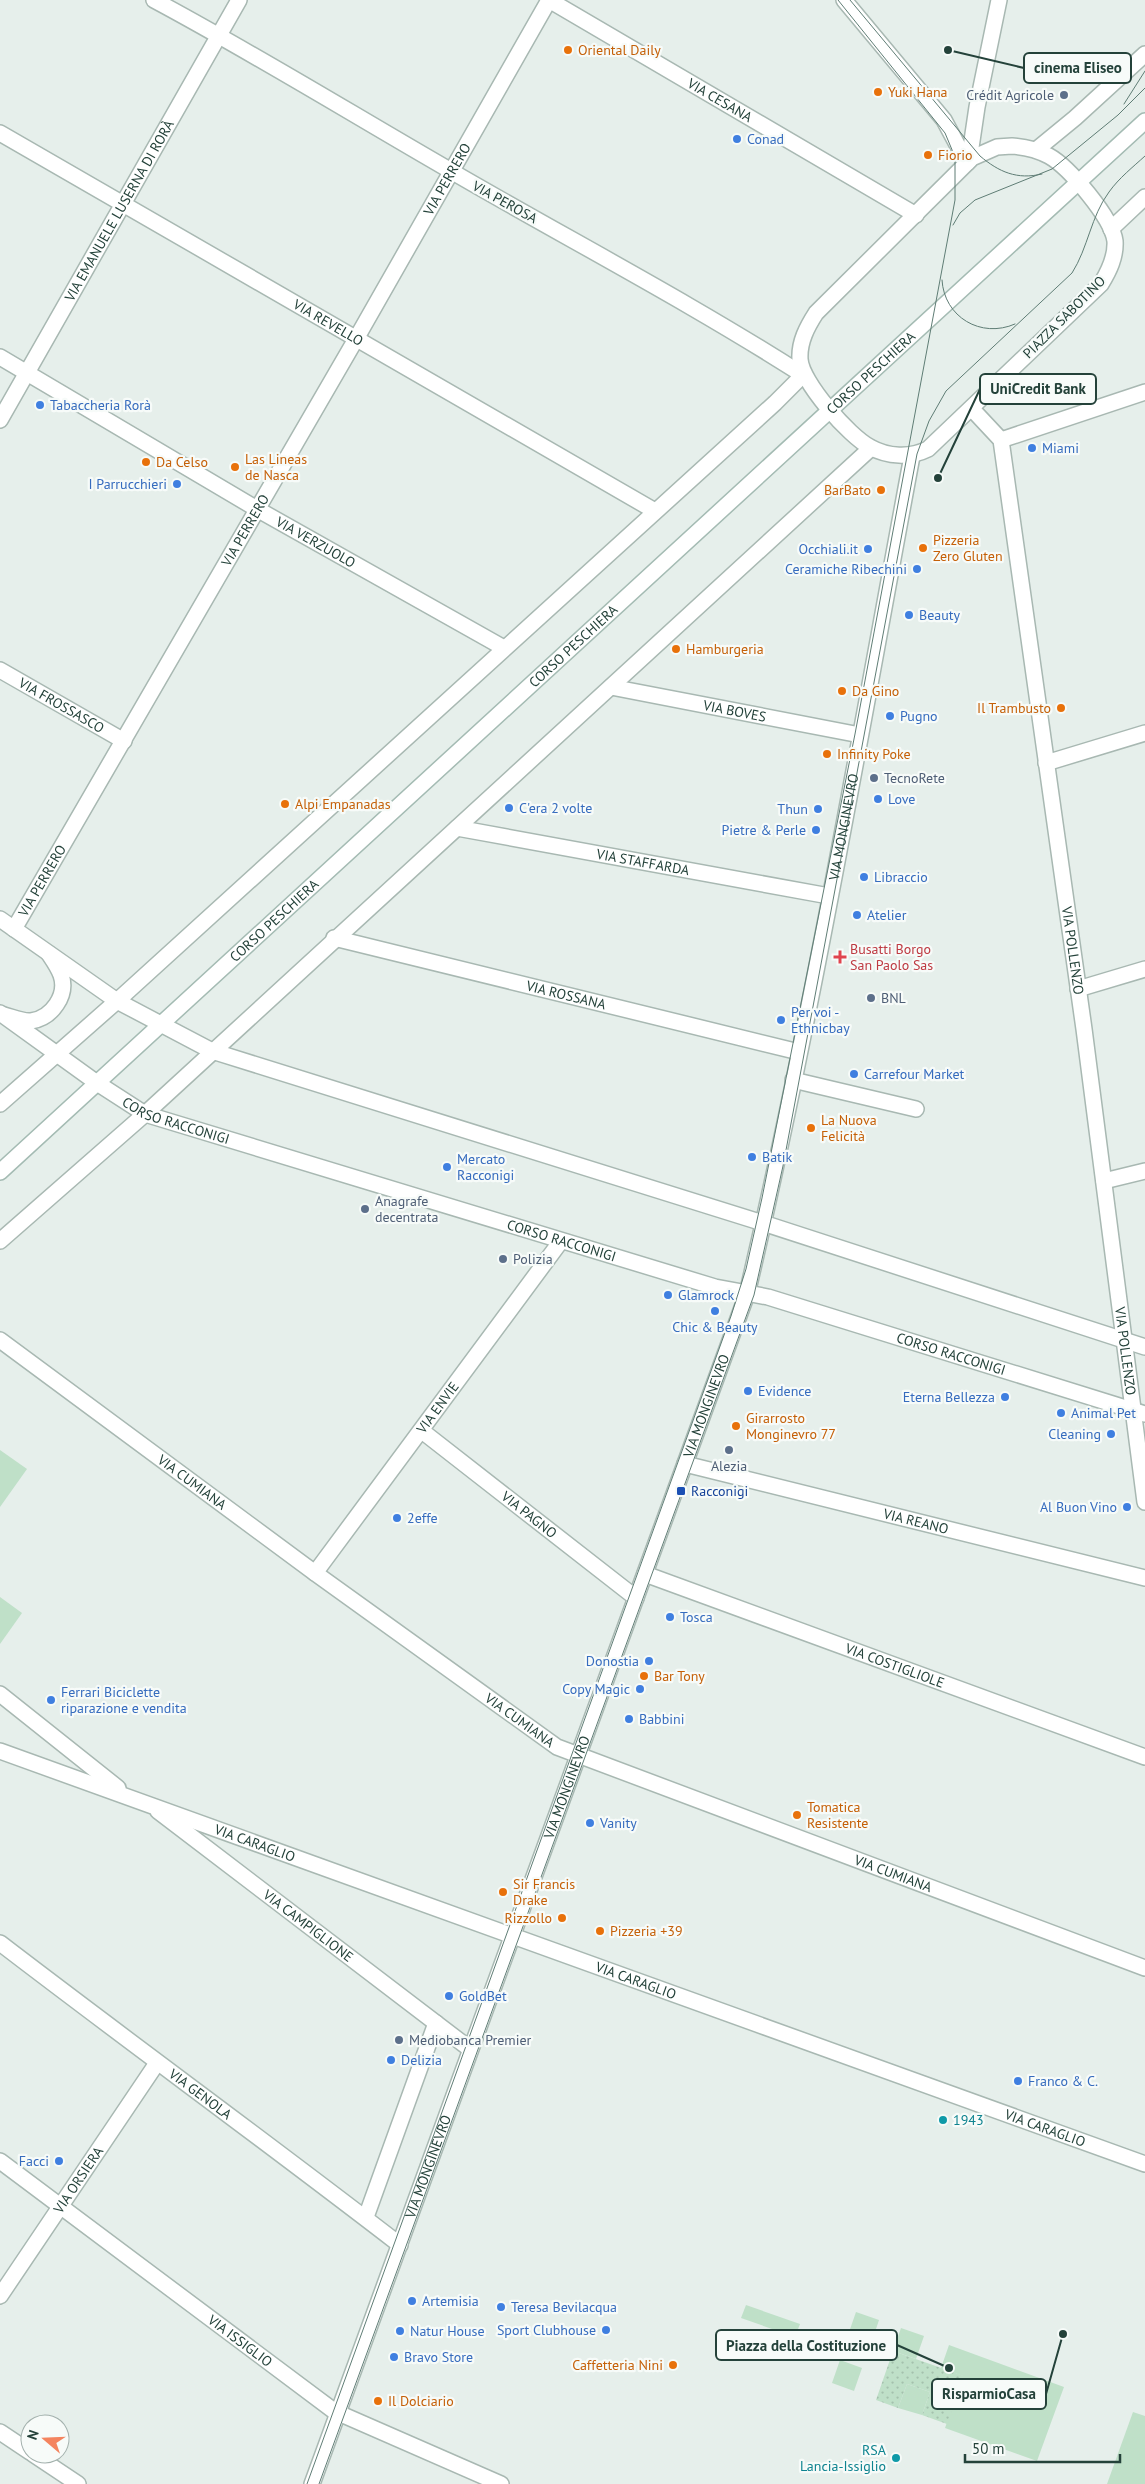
<svg xmlns="http://www.w3.org/2000/svg" width="1145" height="2484" font-family="'PT Sans',sans-serif">
  <style>
    .grass { fill: #bfe0c8 }
    .park { fill: url(#park-dots) }
    .lines { fill: none; stroke-linecap: round; stroke-linejoin: round }
    .minor-casing { stroke: #a8b8b2; stroke-width: 18 }
    .tertiary-casing { stroke: #a8b8b2; stroke-width: 18 }
    .secondary-casing { stroke: #a4bbb3; stroke-width: 18 }
    .minor { stroke: #fff; stroke-width: 15 }
    .tertiary { stroke: #fff; stroke-width: 15 }
    .secondary { stroke: #fff; stroke-width: 15 }
    .tram { stroke: #5f7d75; stroke-width: 1 }
    .food-dot { fill: #e8710a; stroke: #f7fbf9; stroke-width: 2 }
    .service-dot { fill: #5c6f8a; stroke: #f7fbf9; stroke-width: 2 }
    .shop-dot { fill: #3f7fe0; stroke: #f7fbf9; stroke-width: 2 }
    .health-dot { fill: #e0444e; stroke: #f7fbf9; stroke-width: 2 }
    .transit-dot { fill: #1a4fb4; stroke: #f7fbf9; stroke-width: 2 }
    .culture-dot { fill: #0f9aa8; stroke: #f7fbf9; stroke-width: 2 }
    .labels { text-anchor: middle; dominant-baseline: central; stroke-width: 4.5; stroke-linejoin: round; paint-order: stroke }
    .food-label { font-size: 14px; fill: #c56008; stroke: #f7fbf9; text-anchor: start }
    .service-label { font-size: 14px; fill: #4e5e75; stroke: #f7fbf9; text-anchor: start }
    .street-label { font-size: 14px; fill: #24423a; stroke: #f7fbf9 }
    .shop-label { font-size: 14px; fill: #366cbe; stroke: #f7fbf9; text-anchor: start }
    .health-label { font-size: 14px; fill: #be3a42; stroke: #f7fbf9; text-anchor: start }
    .transit-label { font-size: 14px; fill: #164399; stroke: #f7fbf9; text-anchor: start }
    .culture-label { font-size: 14px; fill: #0d838f; stroke: #f7fbf9; text-anchor: start }
    .leader { fill: none; stroke: #24423a; stroke-width: 2 }
    .callout-dot { fill: #24423a; stroke: #f7fbf9; stroke-width: 2 }
    .callout { fill: #f7fbf9; stroke: #24423a; stroke-width: 2 }
    .callout-label { font-size: 15px; text-anchor: middle; font-weight: bold; fill: #24423a }
  </style>
  <defs>
    <pattern id="park-dots" width="8" height="8" patternUnits="userSpaceOnUse" patternTransform="scale(1.25)"><rect width="8" height="8" fill="#bfe0c8"/><path d="M2 2h.1M6 6h.1" fill="none" stroke="#a4c1ad" stroke-width="1.8" stroke-linecap="round"/></pattern>
  </defs>
  <rect width="100%" height="100%" fill="#e6efeb"/>
  <g class="grass">
    <path d="M 0,1450 L 27,1469 L 0,1507 Z"/>
    <path d="M 0,1597 L 22,1613 L 0,1644 Z"/>
    <path d="M 746,2305 L 800,2324 L 795,2337 L 741,2318 Z"/>
    <path d="M 856,2312 L 879,2320 L 871,2344 L 848,2335 Z"/>
    <path d="M 901,2328 L 924,2336 L 916,2359 L 893,2351 Z"/>
    <path d="M 949,2345 L 1064,2387 L 1037,2461 L 945,2428 L 963,2376 L 941,2368 Z"/>
    <path d="M 840,2360 L 862,2368 L 854,2391 L 832,2383 Z"/>
    <path d="M 907,2384 L 930,2392 L 922,2415 L 898,2408 Z"/>
    <path d="M 1133,2412 L 1145,2416 L 1145,2484 L 1107,2484 Z"/>
  </g>
  <path class="park" d="M 893,2351 L 964,2376 L 947,2424 L 922,2415 L 930,2392 L 907,2384 L 898,2408 L 876,2400 Z"/>
  <g class="lines">
    <defs>
      <g id="minor">
        <path id="s1" d="M 549,0 L 916,215"/>
        <path id="s2" d="M 0,133 L 655,511"/>
        <path d="M 1036,150 L 1075,118 L 1145,54"/>
        <path d="M 1111,229 L 1145,197"/>
        <path id="s3" d="M 0,357 L 257,509 L 504,648"/>
        <path id="s4" d="M 972,409 L 1001,440 L 1084,1029 L 1145,1502"/>
        <path id="s5" d="M 0,420 L 239,0"/>
        <path d="M 1001,440 L 1145,392"/>
        <path id="s6" d="M 0,670 L 124,741"/>
        <path id="s7" d="M 611,687 L 860,735"/>
        <path d="M 1046,763 L 1145,733"/>
        <path id="s8" d="M 457,828 L 829,896"/>
        <path id="s9" d="M 14,929 L 356,339 L 549,0"/>
        <path id="s10" d="M 334,938 L 799,1052"/>
        <path d="M 1078,989 L 1145,969"/>
        <path d="M 4,1015 C 12,1017 23,1022 31,1021 C 52,1018 68,995 61,975 C 58,967 53,960 49,954"/>
        <path d="M 793,1080 L 916,1109"/>
        <path d="M 0,1104 L 117,1001 L 775,403 L 803,375 C 689,302 568,239 451,171 C 352,114 255,54 154,0"/>
        <path d="M 1104,1181 L 1145,1171"/>
        <path d="M 0,1241 L 145,1114 L 871,448"/>
        <path id="s11" d="M 0,1340 L 315,1573 L 557,1747 L 1145,1968"/>
        <path id="s12" d="M 422,1431 L 636,1598"/>
        <path id="s13" d="M 685,1464 L 1145,1578"/>
        <path id="s14" d="M 315,1573 L 561,1241"/>
        <path id="s15" d="M 645,1574 L 1145,1757"/>
        <path d="M 0,1694 L 118,1788"/>
        <path id="s16" d="M 0,1751 L 1145,2164"/>
        <path id="s17" d="M 158,1811 L 470,2049"/>
        <path id="s18" d="M 0,1943 C 133,2045 268,2143 400,2245"/>
        <path id="s19" d="M 0,2161 L 334,2411 L 501,2484"/>
        <path d="M 366,2217 L 436,2023"/>
        <path id="s20" d="M 0,2296 L 157,2063"/>
        <path d="M 0,2432 L 30,2452"/>
        <path d="M 33,2454 L 78,2484"/>
      </g>
      <g id="tertiary">
        <path d="M 844,0 L 944,120 L 967,163"/>
        <path d="M 1012,146 C 1026,147 1038,150 1049,156 C 1069,167 1112,218 1115,241 C 1116,257 1109,271 1101,284 L 928,449 C 910,458 888,457 870,447 C 850,437 801,382 800,359 C 799,342 807,327 816,313 L 972,158 L 997,147 Z"/>
        <path d="M 969,161 L 977,107 L 999,0"/>
        <path d="M 0,919 L 117,1001 L 212,1051 L 763,1223 L 1145,1347"/>
        <path id="s21" d="M 0,1013 L 97,1083 L 145,1114 L 715,1287 L 768,1297 L 1145,1414"/>
        <path id="s22" d="M 312,2484 L 747,1294 C 812,1017 860,735 912,456"/>
      </g>
      <g id="secondary">
        <path id="s23" d="M 0,1172 L 1145,121"/>
      </g>
    </defs>
    <use href="#minor" class="minor-casing"/>
    <use href="#tertiary" class="tertiary-casing"/>
    <use href="#secondary" class="secondary-casing"/>
    <use href="#minor" class="minor"/>
    <use href="#tertiary" class="tertiary"/>
    <use href="#secondary" class="secondary"/>
    <g class="tram">
      <path d="M 850,0 L 980,156 C 999,172 1017,180 1042,174"/>
      <path d="M 1124,104 L 1145,71"/>
      <path d="M 953,225 L 960,213 L 975,200 L 1052,169 L 1118,115 L 1145,88"/>
      <path d="M 942,280 C 944,317 981,339 1015,324"/>
      <path d="M 307,2484 L 731,1316 L 746,1269 L 762,1198 L 855,734 L 955,200 L 955,157 L 945,133 L 838,0"/>
      <path d="M 319,2484 L 754,1295 L 783,1166 L 917,454 L 929,421 L 946,391 L 1072,273 C 1088,248 1091,216 1109,192 C 1119,178 1133,167 1145,156"/>
    </g>
  </g>
  <g class="food-dot">
    <circle cx="568" cy="50" r="5"/>
    <circle cx="878" cy="92" r="5"/>
    <circle cx="928" cy="155" r="5"/>
    <circle cx="146" cy="462" r="5"/>
    <circle cx="235" cy="467" r="5"/>
    <circle cx="881" cy="490" r="5"/>
    <circle cx="923" cy="548" r="5"/>
    <circle cx="676" cy="649" r="5"/>
    <circle cx="842" cy="691" r="5"/>
    <circle cx="1061" cy="708" r="5"/>
    <circle cx="827" cy="754" r="5"/>
    <circle cx="285" cy="804" r="5"/>
    <circle cx="811" cy="1128" r="5"/>
    <circle cx="736" cy="1426" r="5"/>
    <circle cx="644" cy="1676" r="5"/>
    <circle cx="797" cy="1815" r="5"/>
    <circle cx="503" cy="1892" r="5"/>
    <circle cx="562" cy="1918" r="5"/>
    <circle cx="600" cy="1931" r="5"/>
    <circle cx="673" cy="2365" r="5"/>
    <circle cx="378" cy="2401" r="5"/>
  </g>
  <g class="service-dot">
    <circle cx="1064" cy="95" r="5"/>
    <circle cx="874" cy="778" r="5"/>
    <circle cx="871" cy="998" r="5"/>
    <circle cx="365" cy="1209" r="5"/>
    <circle cx="503" cy="1259" r="5"/>
    <circle cx="729" cy="1450" r="5"/>
    <circle cx="399" cy="2040" r="5"/>
  </g>
  <g class="shop-dot">
    <circle cx="737" cy="139" r="5"/>
    <circle cx="40" cy="405" r="5"/>
    <circle cx="1032" cy="448" r="5"/>
    <circle cx="177" cy="484" r="5"/>
    <circle cx="868" cy="549" r="5"/>
    <circle cx="917" cy="569" r="5"/>
    <circle cx="909" cy="615" r="5"/>
    <circle cx="890" cy="716" r="5"/>
    <circle cx="878" cy="799" r="5"/>
    <circle cx="509" cy="808" r="5"/>
    <circle cx="818" cy="809" r="5"/>
    <circle cx="816" cy="830" r="5"/>
    <circle cx="864" cy="877" r="5"/>
    <circle cx="857" cy="915" r="5"/>
    <circle cx="781" cy="1020" r="5"/>
    <circle cx="854" cy="1074" r="5"/>
    <circle cx="752" cy="1157" r="5"/>
    <circle cx="447" cy="1167" r="5"/>
    <circle cx="668" cy="1295" r="5"/>
    <circle cx="715" cy="1311" r="5"/>
    <circle cx="748" cy="1391" r="5"/>
    <circle cx="1005" cy="1397" r="5"/>
    <circle cx="1061" cy="1413" r="5"/>
    <circle cx="1111" cy="1434" r="5"/>
    <circle cx="1127" cy="1507" r="5"/>
    <circle cx="397" cy="1518" r="5"/>
    <circle cx="670" cy="1617" r="5"/>
    <circle cx="649" cy="1661" r="5"/>
    <circle cx="640" cy="1689" r="5"/>
    <circle cx="51" cy="1700" r="5"/>
    <circle cx="629" cy="1719" r="5"/>
    <circle cx="590" cy="1823" r="5"/>
    <circle cx="449" cy="1996" r="5"/>
    <circle cx="391" cy="2060" r="5"/>
    <circle cx="1018" cy="2081" r="5"/>
    <circle cx="59" cy="2161" r="5"/>
    <circle cx="412" cy="2301" r="5"/>
    <circle cx="501" cy="2307" r="5"/>
    <circle cx="606" cy="2330" r="5"/>
    <circle cx="400" cy="2331" r="5"/>
    <circle cx="394" cy="2357" r="5"/>
  </g>
  <path class="health-dot" d="M837.5 949.5h5v5h5v5h-5v5h-5v-5h-5v-5h5z"/>
  <rect class="transit-dot" x="676" y="1486" width="10" height="10" rx="2.5"/>
  <g class="culture-dot">
    <circle cx="943" cy="2120" r="5"/>
    <circle cx="896" cy="2458" r="5"/>
  </g>
  <g class="labels">
    <g class="food-label">
      <text x="578" y="50">Oriental Daily</text>
      <text x="888" y="92">Yuki Hana</text>
      <text x="938" y="155">Fiorio</text>
      <text x="245" y="459">Las Lineas<tspan x="245" dy="16">de Nasca</tspan></text>
      <text x="156" y="462">Da Celso</text>
      <text x="871" y="490" text-anchor="end">BarBato</text>
      <text x="933" y="540">Pizzeria<tspan x="933" dy="16">Zero Gluten</tspan></text>
      <text x="686" y="649">Hamburgeria</text>
      <text x="852" y="691">Da Gino</text>
      <text x="1051" y="708" text-anchor="end">Il Trambusto</text>
      <text x="837" y="754">Infinity Poke</text>
      <text x="295" y="804">Alpi Empanadas</text>
      <text x="821" y="1120">La Nuova<tspan x="821" dy="16">Felicità</tspan></text>
      <text x="746" y="1418">Girarrosto<tspan x="746" dy="16">Monginevro 77</tspan></text>
      <text x="654" y="1676">Bar Tony</text>
      <text x="807" y="1807">Tomatica<tspan x="807" dy="16">Resistente</tspan></text>
      <text x="513" y="1884">Sir Francis<tspan x="513" dy="16">Drake</tspan></text>
      <text x="552" y="1918" text-anchor="end">Rizzollo</text>
      <text x="610" y="1931">Pizzeria +39</text>
      <text x="663" y="2365" text-anchor="end">Caffetteria Nini</text>
      <text x="388" y="2401">Il Dolciario</text>
    </g>
    <g class="service-label">
      <text x="1054" y="95" text-anchor="end">Crédit Agricole</text>
      <text x="884" y="778">TecnoRete</text>
      <text x="881" y="998">BNL</text>
      <text x="375" y="1201">Anagrafe<tspan x="375" dy="16">decentrata</tspan></text>
      <text x="513" y="1259">Polizia</text>
      <text x="729" y="1466" text-anchor="middle">Alezia</text>
      <text x="409" y="2040">Mediobanca Premier</text>
    </g>
    <g class="street-label">
      <text stroke="none"><textPath href="#s1" startOffset="198">VIA CESANA</textPath></text>
      <text stroke="none"><textPath href="#s9" startOffset="866">VIA PERRERO</textPath></text>
      <text transform="translate(505 202) rotate(29)">VIA PEROSA</text>
      <text stroke="none"><textPath href="#s5" startOffset="241">VIA EMANUELE LUSERNA DI RORÀ</textPath></text>
      <text transform="translate(1064 317) rotate(-45)">PIAZZA SABOTINO</text>
      <text stroke="none"><textPath href="#s2" startOffset="379">VIA REVELLO</textPath></text>
      <text stroke="none"><textPath href="#s23" startOffset="1182">CORSO PESCHIERA</textPath></text>
      <text stroke="none"><textPath href="#s9" startOffset="461">VIA PERRERO</textPath></text>
      <text stroke="none"><textPath href="#s3" startOffset="366">VIA VERZUOLO</textPath></text>
      <text stroke="none"><textPath href="#s23" startOffset="778">CORSO PESCHIERA</textPath></text>
      <text stroke="none"><textPath href="#s6" startOffset="71">VIA FROSSASCO</textPath></text>
      <text stroke="none"><textPath href="#s7" startOffset="126">VIA BOVES</textPath></text>
      <text stroke="none"><textPath href="#s22" startOffset="1744">VIA MONGINEVRO</textPath></text>
      <text stroke="none"><textPath href="#s8" startOffset="189">VIA STAFFARDA</textPath></text>
      <text stroke="none"><textPath href="#s9" startOffset="56">VIA PERRERO</textPath></text>
      <text stroke="none"><textPath href="#s23" startOffset="372">CORSO PESCHIERA</textPath></text>
      <text stroke="none"><textPath href="#s4" startOffset="558">VIA POLLENZO</textPath></text>
      <text stroke="none"><textPath href="#s10" startOffset="239">VIA ROSSANA</textPath></text>
      <text stroke="none"><textPath href="#s21" startOffset="208">CORSO RACCONIGI</textPath></text>
      <text stroke="none"><textPath href="#s21" startOffset="612">CORSO RACCONIGI</textPath></text>
      <text stroke="none"><textPath href="#s4" startOffset="962">VIA POLLENZO</textPath></text>
      <text stroke="none"><textPath href="#s21" startOffset="1018">CORSO RACCONIGI</textPath></text>
      <text stroke="none"><textPath href="#s22" startOffset="1148">VIA MONGINEVRO</textPath></text>
      <text stroke="none"><textPath href="#s14" startOffset="206">VIA ENVIE</textPath></text>
      <text stroke="none"><textPath href="#s11" startOffset="239">VIA CUMIANA</textPath></text>
      <text stroke="none"><textPath href="#s12" startOffset="136">VIA PAGNO</textPath></text>
      <text stroke="none"><textPath href="#s13" startOffset="238">VIA REANO</textPath></text>
      <text stroke="none"><textPath href="#s15" startOffset="266">VIA COSTIGLIOLE</textPath></text>
      <text stroke="none"><textPath href="#s11" startOffset="644">VIA CUMIANA</textPath></text>
      <text stroke="none"><textPath href="#s22" startOffset="742">VIA MONGINEVRO</textPath></text>
      <text stroke="none"><textPath href="#s16" startOffset="271">VIA CARAGLIO</textPath></text>
      <text stroke="none"><textPath href="#s11" startOffset="1049">VIA CUMIANA</textPath></text>
      <text stroke="none"><textPath href="#s17" startOffset="189">VIA CAMPIGLIONE</textPath></text>
      <text stroke="none"><textPath href="#s16" startOffset="676">VIA CARAGLIO</textPath></text>
      <text stroke="none"><textPath href="#s18" startOffset="251">VIA GENOLA</textPath></text>
      <text stroke="none"><textPath href="#s16" startOffset="1111">VIA CARAGLIO</textPath></text>
      <text stroke="none"><textPath href="#s22" startOffset="338">VIA MONGINEVRO</textPath></text>
      <text stroke="none"><textPath href="#s20" startOffset="140">VIA ORSIERA</textPath></text>
      <text stroke="none"><textPath href="#s19" startOffset="300">VIA ISSIGLIO</textPath></text>
    </g>
    <g class="shop-label">
      <text x="747" y="139">Conad</text>
      <text x="50" y="405">Tabaccheria Rorà</text>
      <text x="1042" y="448">Miami</text>
      <text x="167" y="484" text-anchor="end">I Parrucchieri</text>
      <text x="858" y="549" text-anchor="end">Occhiali.it</text>
      <text x="907" y="569" text-anchor="end">Ceramiche Ribechini</text>
      <text x="919" y="615">Beauty</text>
      <text x="900" y="716">Pugno</text>
      <text x="888" y="799">Love</text>
      <text x="519" y="808">C'era 2 volte</text>
      <text x="808" y="809" text-anchor="end">Thun</text>
      <text x="806" y="830" text-anchor="end">Pietre &amp; Perle</text>
      <text x="874" y="877">Libraccio</text>
      <text x="867" y="915">Atelier</text>
      <text x="791" y="1012">Per voi -<tspan x="791" dy="16">Ethnicbay</tspan></text>
      <text x="864" y="1074">Carrefour Market</text>
      <text x="762" y="1157">Batik</text>
      <text x="457" y="1159">Mercato<tspan x="457" dy="16">Racconigi</tspan></text>
      <text x="678" y="1295">Glamrock</text>
      <text x="715" y="1327" text-anchor="middle">Chic &amp; Beauty</text>
      <text x="758" y="1391">Evidence</text>
      <text x="995" y="1397" text-anchor="end">Eterna Bellezza</text>
      <text x="1071" y="1413">Animal Pet</text>
      <text x="1101" y="1434" text-anchor="end">Cleaning</text>
      <text x="1117" y="1507" text-anchor="end">Al Buon Vino</text>
      <text x="407" y="1518">2effe</text>
      <text x="680" y="1617">Tosca</text>
      <text x="639" y="1661" text-anchor="end">Donostia</text>
      <text x="630" y="1689" text-anchor="end">Copy Magic</text>
      <text x="61" y="1692">Ferrari Biciclette<tspan x="61" dy="16">riparazione e vendita</tspan></text>
      <text x="639" y="1719">Babbini</text>
      <text x="600" y="1823">Vanity</text>
      <text x="459" y="1996">GoldBet</text>
      <text x="401" y="2060">Delizia</text>
      <text x="1028" y="2081">Franco &amp; C.</text>
      <text x="49" y="2161" text-anchor="end">Facci</text>
      <text x="422" y="2301">Artemisia</text>
      <text x="511" y="2307">Teresa Bevilacqua</text>
      <text x="596" y="2330" text-anchor="end">Sport Clubhouse</text>
      <text x="410" y="2331">Natur House</text>
      <text x="404" y="2357">Bravo Store</text>
    </g>
    <g class="health-label">
      <text x="850" y="949">Busatti Borgo<tspan x="850" dy="16">San Paolo Sas</tspan></text>
    </g>
    <g class="transit-label">
      <text x="691" y="1491">Racconigi</text>
    </g>
    <g class="culture-label">
      <text x="953" y="2120">1943</text>
      <text x="886" y="2450" text-anchor="end">RSA<tspan x="886" dy="16">Lancia-Issiglio</tspan></text>
    </g>
  </g>
  <path class="leader" d="M948 50L1024 68M938 478L980 389M949 2368L897 2345M1063 2334L1046 2394"/>
  <g class="callout-dot">
    <circle cx="948" cy="50" r="5"/>
    <circle cx="938" cy="478" r="5"/>
    <circle cx="949" cy="2368" r="5"/>
    <circle cx="1063" cy="2334" r="5"/>
  </g>
  <g class="callout">
    <rect x="1024" y="53" width="107" height="30" rx="5"/>
    <rect x="980" y="374" width="116" height="30" rx="5"/>
    <rect x="716" y="2330" width="181" height="30" rx="5"/>
    <rect x="932" y="2379" width="114" height="30" rx="5"/>
  </g>
  <g class="callout-label">
    <text x="1078" y="73">cinema Eliseo</text>
    <text x="1038" y="394">UniCredit Bank</text>
    <text x="806" y="2351">Piazza della Costituzione</text>
    <text x="989" y="2399">RisparmioCasa</text>
  </g>
  <g transform="translate(45 2439) rotate(289)"><circle r="24" fill="#f7fbf9" stroke="#a3b1ad"/>
  <path d="M0-4L9 19L0 12L-9 19Z" fill="#f4845f"/>
  <text y="-8" font-size="14" font-weight="bold" text-anchor="middle" fill="#24423a">N</text>
  </g>
  <path d="M965 2454v8h155v-8" fill="none" stroke="#24423a" stroke-width="2.5"/>
  <text x="972" y="2454" font-size="15" fill="#24423a" stroke="#f7fbf9" stroke-width="4" paint-order="stroke">50 m</text>
</svg>
